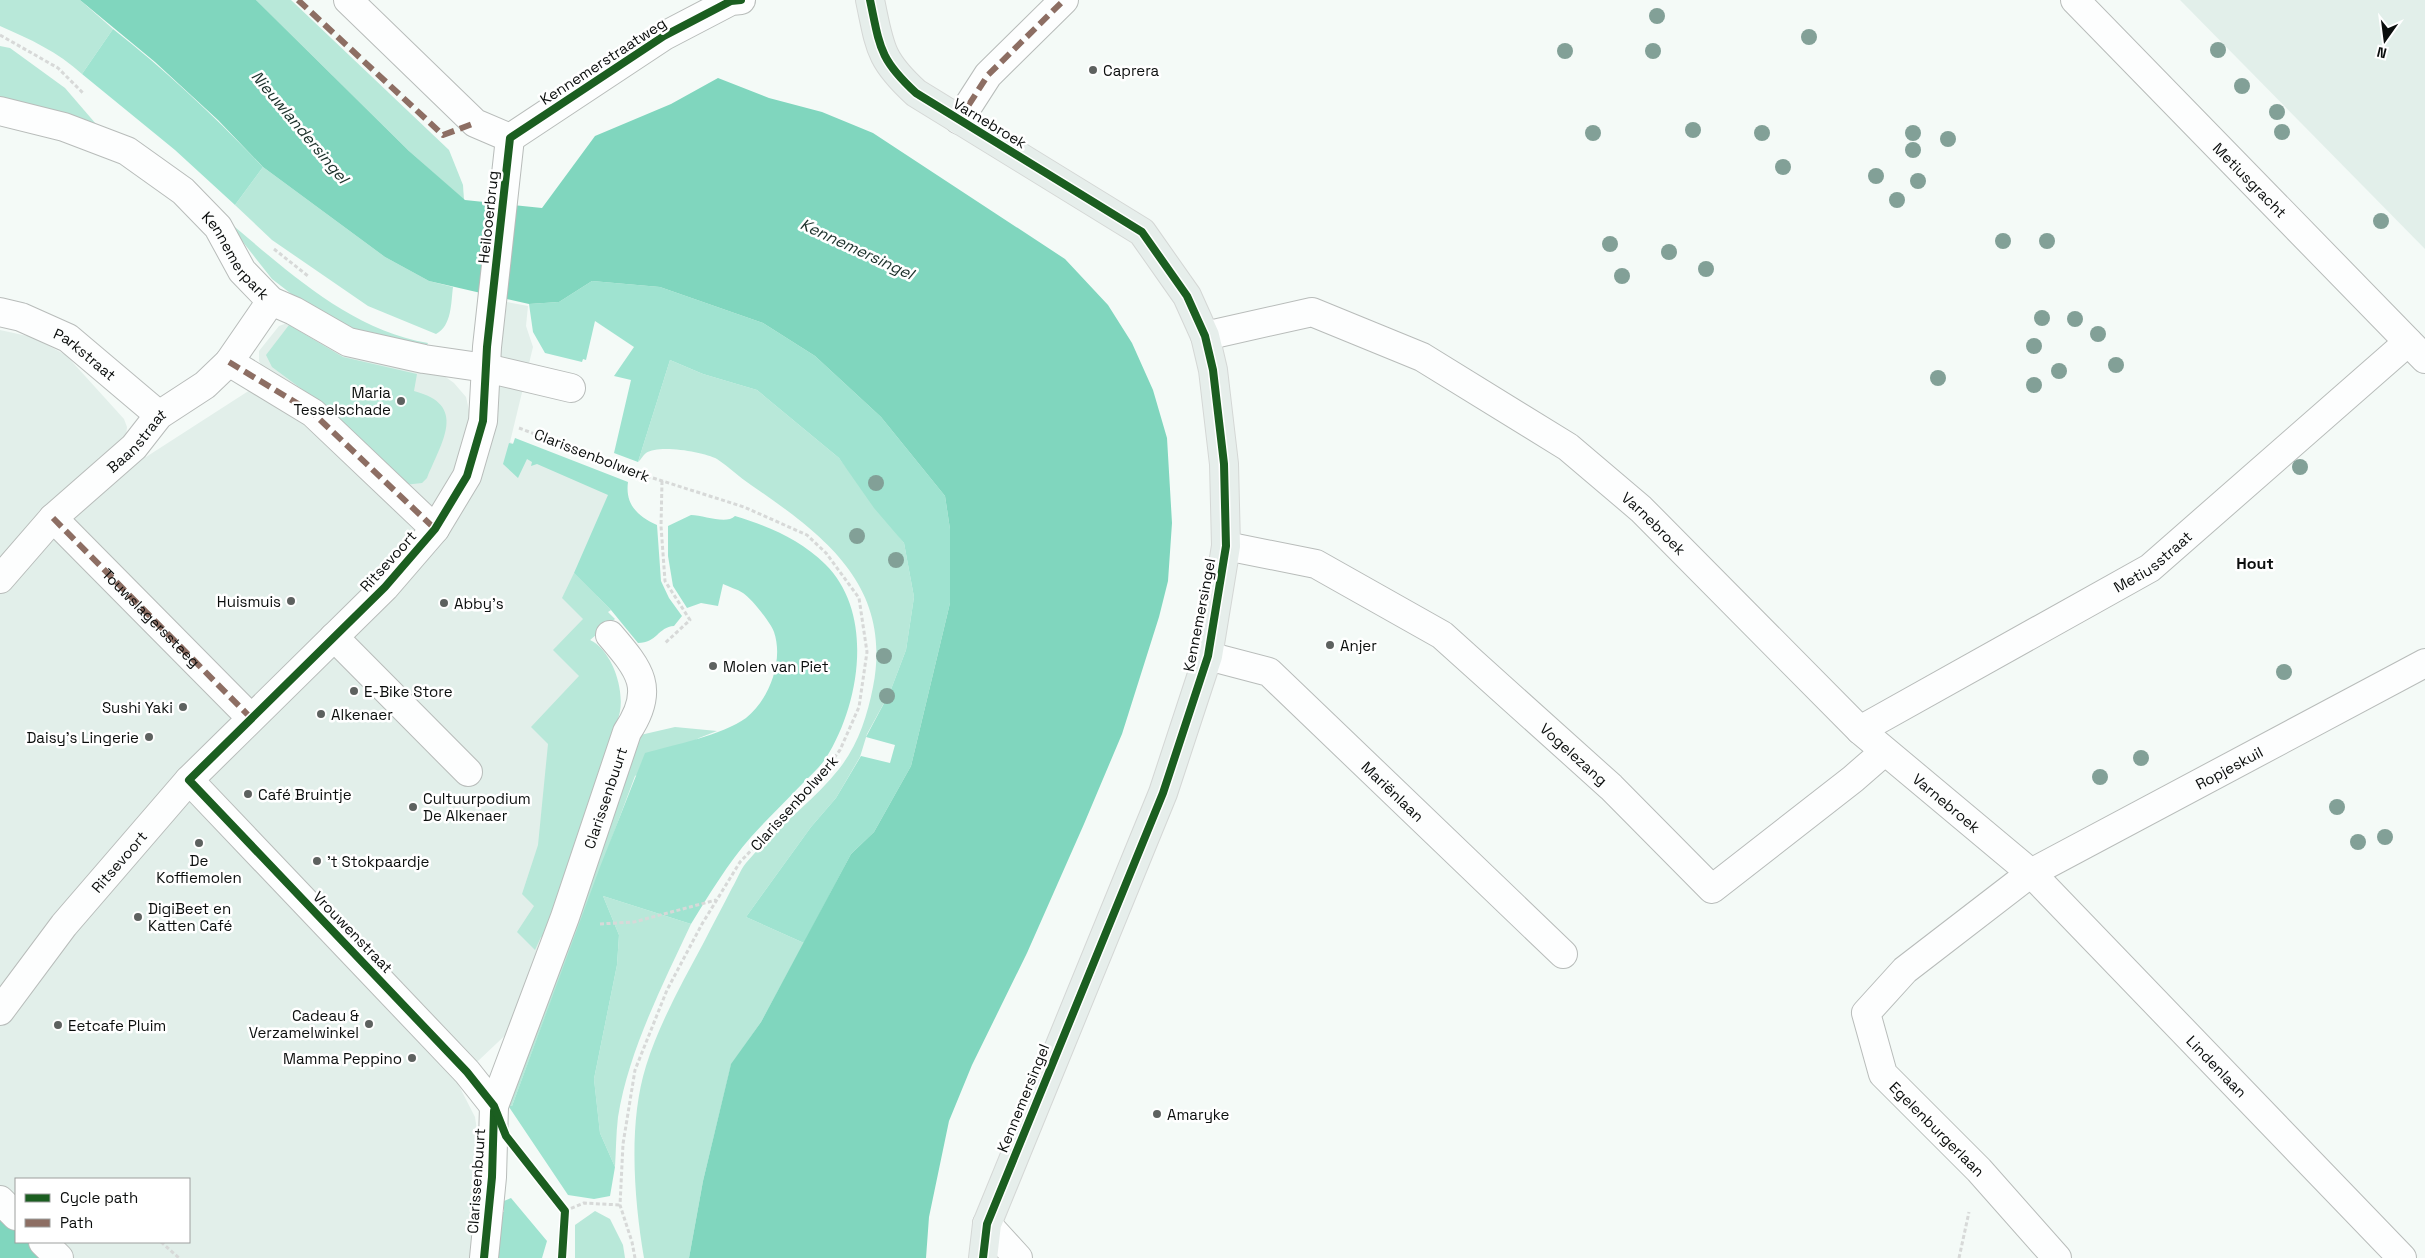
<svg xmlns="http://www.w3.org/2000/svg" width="2425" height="1258" font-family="'Space Grotesk',sans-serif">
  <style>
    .built { fill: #e2efea; fill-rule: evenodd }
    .green { fill: #b8e8d9 }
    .forest { fill: #9fe3d0 }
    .water { fill: #80d6be }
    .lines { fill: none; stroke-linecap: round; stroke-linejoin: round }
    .minor-casing { stroke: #b8bcba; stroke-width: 30 }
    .major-casing { stroke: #d4d7d5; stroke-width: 30 }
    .path { stroke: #d7d9d8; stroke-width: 3; stroke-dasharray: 4 2.5; stroke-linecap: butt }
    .minor { stroke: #fdfefe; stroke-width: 28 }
    .major { stroke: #e6eeeb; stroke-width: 28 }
    .quiet { stroke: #8d6e63; stroke-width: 6; stroke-dasharray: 12 6; stroke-linecap: butt }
    .cycleway-casing { stroke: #fff; stroke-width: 11 }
    .cycleway { stroke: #1b5e20; stroke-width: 8 }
    .tree { fill: #82a097 }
    .poi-dot { fill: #5d615f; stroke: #fff; stroke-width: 2 }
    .labels { text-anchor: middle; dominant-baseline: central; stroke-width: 5; stroke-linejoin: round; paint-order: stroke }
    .street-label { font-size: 15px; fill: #0b0e0d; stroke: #fff }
    .poi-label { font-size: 15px; fill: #0b0e0d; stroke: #fff; text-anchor: start }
    .water-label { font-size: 16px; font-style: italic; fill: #1b302a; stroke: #fff }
    .neighbourhood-label { font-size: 16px; font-weight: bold; fill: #0b0e0d; stroke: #fff }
  </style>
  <rect width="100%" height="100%" fill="#f4faf7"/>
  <g class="built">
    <path d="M 2180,0 L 2425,0 L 2425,249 Z"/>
    <path d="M 507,302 L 528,306 L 526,326 L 533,347 L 510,442 L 614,491 L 579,711 L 593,779 L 515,1026 L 478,1061 L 454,1076 L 475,1117 L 481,1157 L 472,1258 L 0,1258 L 0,330 L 32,337 L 66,355 L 124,419 L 127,427 L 126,436 L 146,457 L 250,390 L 263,369 L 259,361 L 259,351 L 279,326 L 287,323 L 440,373 L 454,383 L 466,397 L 470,415 L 469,431 L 454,479 L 417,538 L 435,552 L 457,519 L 491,428 ZM 16,1179 L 189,1179 L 189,1242 L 16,1242 Z"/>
  </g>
  <g class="green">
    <path d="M 0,0 L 80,0 L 113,29 L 82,74 C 58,52 30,39 0,26 Z"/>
    <path d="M 256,0 L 291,0 L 449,150 L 463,185 L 464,200 L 409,151 Z"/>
    <path d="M 0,46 L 10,48 L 65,88 L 96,124 L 0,98 Z"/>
    <path d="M 263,167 L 385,257 L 429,281 L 453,287 C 451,302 452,326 436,334 L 368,306 L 272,240 L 235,205 Z"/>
    <path d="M 224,218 C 286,269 347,329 428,343 L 426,347 L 353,330 L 294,296 L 272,279 Z"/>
    <path d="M 289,325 L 343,357 L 417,374 L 414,391 C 468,405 442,441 427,478 L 422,483 L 404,485 L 394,478 L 330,410 L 272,367 L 266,355 Z"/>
    <path d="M 670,360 L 703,374 L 757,390 L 839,458 L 904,543 L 914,597 L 906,650 L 890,692 L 867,734 L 860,757 L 836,798 L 811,827 L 746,917 L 804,943 L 761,1022 L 731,1065 L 703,1181 L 689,1258 L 644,1258 C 634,1200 628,1123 646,1066 C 659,1024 683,981 704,942 C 713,924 723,906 732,888 C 737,880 740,870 746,863 C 774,829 811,804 839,769 C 858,745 867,717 873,687 C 893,586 824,535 751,485 C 739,477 729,467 717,459 C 704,452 659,444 646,453 C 643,455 641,460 638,462 Z"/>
    <path d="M 574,573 L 611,610 L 608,612 L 615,619 L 590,640 C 614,651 628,698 617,721 L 603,782 L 547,939 L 541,937 L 535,950 L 517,932 L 534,906 L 522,894 L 538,845 L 548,744 L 531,727 L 579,676 L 553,650 L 583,619 L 562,598 Z"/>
    <path d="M 675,727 L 717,731 L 699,738 L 635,776 L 512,1106 L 507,1104 L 636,736 Z"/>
    <path d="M 603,896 L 691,924 C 662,986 629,1050 618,1117 C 616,1134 616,1151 615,1167 L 600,1133 L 594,1079 L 617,965 L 619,935 Z"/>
    <path d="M 595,1211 L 610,1219 L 623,1245 L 625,1258 L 575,1258 L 575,1225 Z"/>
  </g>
  <g class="forest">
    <path d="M 113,29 C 167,71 216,118 263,167 L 235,205 L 175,150 L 82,74 Z"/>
    <path d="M 592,281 L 660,287 L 763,323 L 815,356 L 881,417 L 945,496 L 950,529 L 950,603 L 911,766 L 874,832 L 851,854 L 804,943 L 746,917 L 811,827 L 836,798 L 861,756 L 890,763 L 895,745 L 866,737 L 890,692 L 906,650 L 914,597 L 904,543 L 874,508 L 839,458 L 757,390 L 703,374 L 670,360 L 638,462 L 614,453 L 631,380 L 614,376 L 634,347 L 595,321 L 586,360 L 583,359 L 582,362 L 545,353 L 533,332 L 529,304 L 559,302 Z"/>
    <path d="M 515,438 L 628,482 C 625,504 637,516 657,525 L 661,581 L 669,598 L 682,616 L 674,626 C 658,627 657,643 638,643 L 611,610 L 574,573 L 608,495 L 537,464 L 531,466 L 532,462 L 527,459 L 518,478 L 503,464 L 509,443 L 513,444 Z"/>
    <path d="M 691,515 C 704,515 726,525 735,516 C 768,526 800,539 825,564 C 875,613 860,704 826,758 C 820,767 811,775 803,783 C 786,801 768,818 751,837 C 728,863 709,895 691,924 L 603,896 L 619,935 L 617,965 L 594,1079 L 600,1133 L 615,1167 L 610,1196 L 594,1199 L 568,1195 L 507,1104 L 512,1106 L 600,867 L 645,753 C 673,745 723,735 746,718 C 769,700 784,661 774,632 C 771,623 751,598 743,593 C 737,589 729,587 723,584 L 718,606 L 701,603 L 687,608 L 673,586 L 668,556 L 668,526 Z"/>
    <path d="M 511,1198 L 547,1241 L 542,1258 L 493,1258 L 500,1212 L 504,1212 L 504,1201 Z"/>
  </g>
  <g class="water">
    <path d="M 80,0 L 256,0 L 409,151 L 465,200 L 542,208 L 595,136 L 671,104 L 718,78 L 769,98 L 822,112 L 873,133 L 1065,259 L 1108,305 L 1132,343 L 1153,390 L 1167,438 L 1172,523 L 1168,581 L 1159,617 L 1122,734 L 1084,824 L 1027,953 L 972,1065 L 949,1121 L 929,1217 L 926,1258 L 689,1258 L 703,1181 L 731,1064 L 761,1022 L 851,854 L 874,832 L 911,766 L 950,603 L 950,529 L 945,496 L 881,417 L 815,356 L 763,323 L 660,287 L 592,281 L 559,302 L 529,304 L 429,281 L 385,257 L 263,167 L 218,120 L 155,62 Z"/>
    <path d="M 0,1216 L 16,1229 L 16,1242 L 29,1242 L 45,1258 L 0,1258 Z"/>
  </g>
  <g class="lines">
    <defs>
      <g id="minor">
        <path d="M 348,0 L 475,123 L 510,138"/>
        <path id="s1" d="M 2075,0 L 2425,359"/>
        <path id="s2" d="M 0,111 L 64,127 L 127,151 L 183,191 L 218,227 L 242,271 L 271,301 L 294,311 L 348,342 L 424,359 L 486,368 L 571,388"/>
        <path d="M 959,120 L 988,75 L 1064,0"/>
        <path d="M 510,138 L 664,36 L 731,1 L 741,0"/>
        <path id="s3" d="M 0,312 L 21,317 L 68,338 L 159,415"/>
        <path id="s4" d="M 1205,336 L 1312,312 L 1422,357 L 1568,447 L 1641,509 L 1860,730 L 2031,873 L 2402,1258"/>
        <path d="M 229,362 L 313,413 L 435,529"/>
        <path d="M 53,518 L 251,718"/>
        <path id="s5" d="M 1226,546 L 1316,564 L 1442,635 L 1611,787 L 1712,889 L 1853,779 L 1884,752"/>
        <path id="s6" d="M 0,579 L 53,518 L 134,447 L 159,415 L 205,385 L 229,362 L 271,301"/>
        <path d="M 334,637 L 468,772"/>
        <path id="s7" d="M 1208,656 L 1269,672 L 1563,954"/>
        <path id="s8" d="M 1860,730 L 2150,568 L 2408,342"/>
        <path d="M 189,780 L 467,1072 L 494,1106"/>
        <path id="s9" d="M 0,1011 L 64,925 L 189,780 L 385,587 L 435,529 L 467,476 L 483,421 L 487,347 L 510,138"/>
        <path d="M 0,1200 L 16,1216"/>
        <path d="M 987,1224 L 1018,1258"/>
        <path d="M 43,1242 L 59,1258"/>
        <path id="s10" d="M 484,1258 L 492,1177 L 494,1106 L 565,917 L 627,732 C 656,689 640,670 610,635"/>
        <path id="s11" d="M 2057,1258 L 1979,1170 L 1883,1074 L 1866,1013 L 1905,970 L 2031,873 L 2425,663"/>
      </g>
      <path id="major" d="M 870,0 C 880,47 879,59 916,93 L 1142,232 L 1187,296 L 1205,336 L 1213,370 L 1224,464 L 1226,546 L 1208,656 L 1163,793 L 987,1224 L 983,1258"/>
    </defs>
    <use href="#minor" class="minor-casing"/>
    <use href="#major" class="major-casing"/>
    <g class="path">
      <path d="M 0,35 L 58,68 L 84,94"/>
      <path d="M 274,249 L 308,276"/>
      <path d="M 519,428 L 631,471 L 744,507 L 807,535 L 826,553 L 859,598 L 867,652 L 859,707 L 840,750 L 813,786 L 740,862 L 702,924 L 667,990 L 635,1070 L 623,1144 L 620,1205 L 632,1242 L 635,1258"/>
      <path d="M 662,481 L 661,526 L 665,581 L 690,620 L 664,644"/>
      <path d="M 600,924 L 634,922 L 716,900"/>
      <path d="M 565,1211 L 584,1203 L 620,1205"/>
      <path d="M 161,1242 L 179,1258"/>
      <path d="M 1959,1258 L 1969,1212"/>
    </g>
    <use href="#minor" class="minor"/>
    <use href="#major" class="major"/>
    <g class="quiet">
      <path d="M 298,0 L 443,135 L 475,123"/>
      <path d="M 959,120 L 988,75 L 1064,0"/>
      <path d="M 229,362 L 313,413 L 435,529"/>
      <path id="s12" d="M 53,518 L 251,718"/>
    </g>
    <defs>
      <g id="cycleway">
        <path d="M 870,0 C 880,47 879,59 916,93 L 1142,232 L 1187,296 L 1205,336 L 1213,370 L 1224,464 L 1226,546 L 1208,656 L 1163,793 L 987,1224 L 983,1258"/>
        <path d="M 484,1258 L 492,1177 L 494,1111"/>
        <path d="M 562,1258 L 565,1211 L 506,1136 L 494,1106 L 467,1072 L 189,780 L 385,587 L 435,529 L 467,476 L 483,421 L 487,347 L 510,138 L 664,36 L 731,1 L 741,0"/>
      </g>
    </defs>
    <use href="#cycleway" class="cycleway-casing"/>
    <use href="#cycleway" class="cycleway"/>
  </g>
  <g class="tree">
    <circle cx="1657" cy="16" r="8"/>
    <circle cx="1809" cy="37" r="8"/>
    <circle cx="2218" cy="50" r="8"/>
    <circle cx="1565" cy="51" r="8"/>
    <circle cx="1653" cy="51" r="8"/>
    <circle cx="2242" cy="86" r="8"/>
    <circle cx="2277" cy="112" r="8"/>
    <circle cx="1693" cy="130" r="8"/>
    <circle cx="2282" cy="132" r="8"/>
    <circle cx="1593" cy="133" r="8"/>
    <circle cx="1762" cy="133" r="8"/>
    <circle cx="1913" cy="133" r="8"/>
    <circle cx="1948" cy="139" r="8"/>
    <circle cx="1913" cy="150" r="8"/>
    <circle cx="1783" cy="167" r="8"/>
    <circle cx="1876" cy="176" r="8"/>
    <circle cx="1918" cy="181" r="8"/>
    <circle cx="1897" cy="200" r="8"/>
    <circle cx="2381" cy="221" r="8"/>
    <circle cx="2003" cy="241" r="8"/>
    <circle cx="2047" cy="241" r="8"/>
    <circle cx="1610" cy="244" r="8"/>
    <circle cx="1669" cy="252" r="8"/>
    <circle cx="1706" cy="269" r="8"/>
    <circle cx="1622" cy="276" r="8"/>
    <circle cx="2042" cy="318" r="8"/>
    <circle cx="2075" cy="319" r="8"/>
    <circle cx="2098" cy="334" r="8"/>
    <circle cx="2034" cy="346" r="8"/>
    <circle cx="2116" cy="365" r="8"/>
    <circle cx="2059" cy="371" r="8"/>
    <circle cx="1938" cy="378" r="8"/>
    <circle cx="2034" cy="385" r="8"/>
    <circle cx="2300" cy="467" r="8"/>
    <circle cx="876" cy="483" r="8"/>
    <circle cx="857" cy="536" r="8"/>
    <circle cx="896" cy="560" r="8"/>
    <circle cx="884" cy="656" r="8"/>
    <circle cx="2284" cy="672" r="8"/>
    <circle cx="887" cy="696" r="8"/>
    <circle cx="2141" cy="758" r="8"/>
    <circle cx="2100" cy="777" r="8"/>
    <circle cx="2337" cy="807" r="8"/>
    <circle cx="2385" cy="837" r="8"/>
    <circle cx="2358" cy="842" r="8"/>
  </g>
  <g class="poi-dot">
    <circle cx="1093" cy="70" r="5"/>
    <circle cx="401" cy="401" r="5"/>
    <circle cx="291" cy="601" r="5"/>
    <circle cx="444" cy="603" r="5"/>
    <circle cx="1330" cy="645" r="5"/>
    <circle cx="713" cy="666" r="5"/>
    <circle cx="354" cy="691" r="5"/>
    <circle cx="183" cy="707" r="5"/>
    <circle cx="321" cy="714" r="5"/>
    <circle cx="149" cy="737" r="5"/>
    <circle cx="248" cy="794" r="5"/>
    <circle cx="413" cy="807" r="5"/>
    <circle cx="199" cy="843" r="5"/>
    <circle cx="317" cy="861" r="5"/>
    <circle cx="138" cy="917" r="5"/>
    <circle cx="369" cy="1024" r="5"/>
    <circle cx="58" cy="1025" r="5"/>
    <circle cx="412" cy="1058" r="5"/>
    <circle cx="1157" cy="1114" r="5"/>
  </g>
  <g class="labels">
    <g class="street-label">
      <text transform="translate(603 61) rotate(-33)">Kennemerstraatweg</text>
      <text transform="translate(990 123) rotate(31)">Varnebroek</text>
      <text stroke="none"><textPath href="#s1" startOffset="251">Metiusgracht</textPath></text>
      <text transform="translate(488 217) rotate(-84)">Heilooerbrug</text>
      <text stroke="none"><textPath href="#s2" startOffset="286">Kennemerpark</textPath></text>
      <text stroke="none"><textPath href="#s3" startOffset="96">Parkstraat</textPath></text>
      <text stroke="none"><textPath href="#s6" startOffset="195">Baanstraat</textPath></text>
      <text transform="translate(592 455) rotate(21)">Clarissenbolwerk</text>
      <text stroke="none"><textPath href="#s4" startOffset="515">Varnebroek</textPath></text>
      <text transform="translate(388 561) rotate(-48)">Ritsevoort</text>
      <text stroke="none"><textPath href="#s8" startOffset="338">Metiusstraat</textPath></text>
      <text transform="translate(1199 615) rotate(-79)">Kennemersingel</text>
      <text stroke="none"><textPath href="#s12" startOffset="140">Touwslagerssteeg</textPath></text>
      <text stroke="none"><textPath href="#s5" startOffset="414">Vogelezang</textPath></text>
      <text stroke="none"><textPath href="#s11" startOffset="758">Ropjeskuil</textPath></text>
      <text stroke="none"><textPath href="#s7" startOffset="235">Mariënlaan</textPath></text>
      <text stroke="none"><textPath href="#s10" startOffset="480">Clarissenbuurt</textPath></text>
      <text transform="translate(794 803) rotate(-48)">Clarissenbolwerk</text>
      <text stroke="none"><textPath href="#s4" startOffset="920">Varnebroek</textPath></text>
      <text stroke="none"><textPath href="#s9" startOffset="191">Ritsevoort</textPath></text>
      <text transform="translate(353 932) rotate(46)">Vrouwenstraat</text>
      <text stroke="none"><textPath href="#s4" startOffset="1298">Lindenlaan</textPath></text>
      <text transform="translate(1023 1098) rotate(-68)">Kennemersingel</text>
      <text transform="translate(1937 1129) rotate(45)">Egelenburgerlaan</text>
      <text transform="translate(476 1181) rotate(-86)">Clarissenbuurt</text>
    </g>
    <g class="poi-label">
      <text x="1103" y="70">Caprera</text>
      <text x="391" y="392" text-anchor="end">Maria<tspan x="391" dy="17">Tesselschade</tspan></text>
      <text x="281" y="601" text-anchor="end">Huismuis</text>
      <text x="454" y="603">Abby's</text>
      <text x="1340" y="645">Anjer</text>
      <text x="723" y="666">Molen van Piet</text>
      <text x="364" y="691">E-Bike Store</text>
      <text x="173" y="707" text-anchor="end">Sushi Yaki</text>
      <text x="331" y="714">Alkenaer</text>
      <text x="139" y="737" text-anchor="end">Daisy's Lingerie</text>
      <text x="258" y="794">Café Bruintje</text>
      <text x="423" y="798">Cultuurpodium<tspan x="423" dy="17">De Alkenaer</tspan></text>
      <text x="199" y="860" text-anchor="middle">De<tspan x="199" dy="17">Koffiemolen</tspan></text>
      <text x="327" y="861">'t Stokpaardje</text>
      <text x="148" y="908">DigiBeet en<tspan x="148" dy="17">Katten Café</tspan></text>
      <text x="359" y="1015" text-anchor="end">Cadeau &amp;<tspan x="359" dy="17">Verzamelwinkel</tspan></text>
      <text x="68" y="1025">Eetcafe Pluim</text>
      <text x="402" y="1058" text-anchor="end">Mamma Peppino</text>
      <text x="1167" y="1114">Amaryke</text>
    </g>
    <g class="water-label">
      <text transform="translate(300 127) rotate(50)">Nieuwlandersingel</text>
      <text transform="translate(857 249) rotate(25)">Kennemersingel</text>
    </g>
    <g class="neighbourhood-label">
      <text x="2255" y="563">Hout</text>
    </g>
  </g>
  <rect x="15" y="1178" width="175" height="65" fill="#ffffff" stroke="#9d9f9e"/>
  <rect x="25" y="1194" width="25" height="8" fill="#1b5e20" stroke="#9d9f9e"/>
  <text x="60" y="1203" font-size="15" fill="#0b0e0d">Cycle path</text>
  <rect x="25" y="1219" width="25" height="8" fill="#8d6e63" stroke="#9d9f9e"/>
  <text x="60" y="1228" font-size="15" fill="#0b0e0d">Path</text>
  <g transform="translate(2385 40) rotate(194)" stroke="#ffffff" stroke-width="4" paint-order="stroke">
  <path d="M0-4L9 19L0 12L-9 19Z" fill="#0b0e0d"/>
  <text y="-8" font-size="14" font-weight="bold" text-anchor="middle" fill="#0b0e0d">N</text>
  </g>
</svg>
